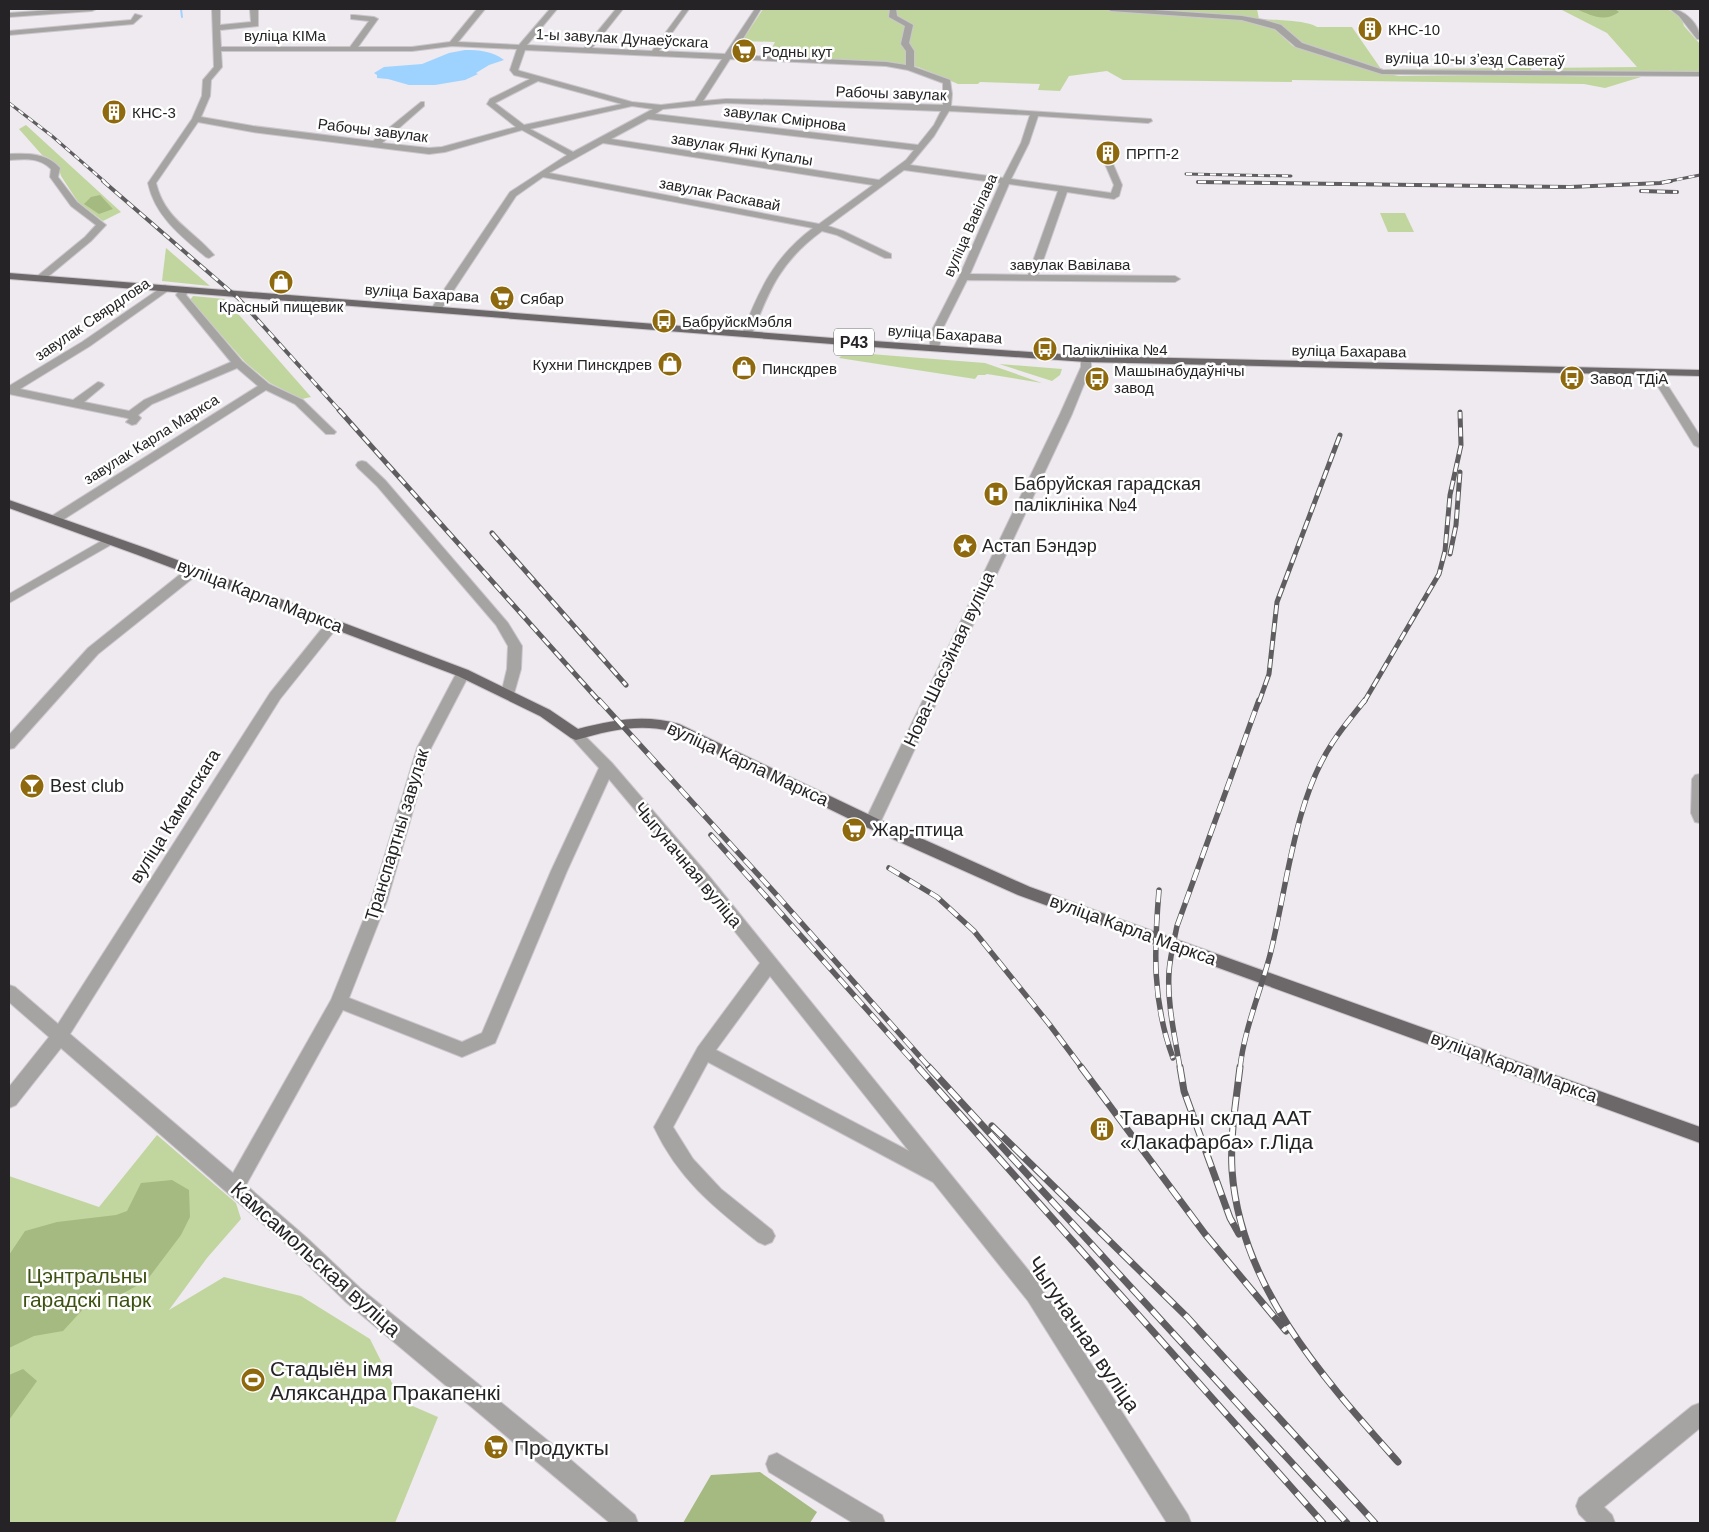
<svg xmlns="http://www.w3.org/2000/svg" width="1709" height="1532" font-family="Arial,sans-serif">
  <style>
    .green { fill: #c1d69f }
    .forest { fill: #a4ba80 }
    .water { fill: #9ed3ff }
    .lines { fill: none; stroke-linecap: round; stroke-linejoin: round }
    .stream { stroke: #9ed3ff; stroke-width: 2 }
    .minor-casing { stroke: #cac6cb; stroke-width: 2 }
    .major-casing { stroke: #cac6cb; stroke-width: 2 }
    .minor { fill: #a6a3a3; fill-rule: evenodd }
    .major { fill: #6c6768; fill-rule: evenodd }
    .rail-far4-casing { stroke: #5f5d5f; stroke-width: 3 }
    .rail-far3-casing { stroke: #5f5d5f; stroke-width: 4 }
    .rail-far2-casing { stroke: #5f5d5f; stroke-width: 5 }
    .rail-far1-casing { stroke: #5f5d5f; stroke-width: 5.5 }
    .rail-casing { stroke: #5f5d5f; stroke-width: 7 }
    .rail-far4 { stroke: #fff; stroke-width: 2; stroke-dasharray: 6; stroke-linecap: butt }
    .rail-far3 { stroke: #fff; stroke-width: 2.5; stroke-dasharray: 8; stroke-linecap: butt }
    .rail-far2 { stroke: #fff; stroke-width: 3; stroke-dasharray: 9; stroke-linecap: butt }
    .rail-far1 { stroke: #fff; stroke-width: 4; stroke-dasharray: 12; stroke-linecap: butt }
    .rail { stroke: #fff; stroke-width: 5; stroke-dasharray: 15; stroke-linecap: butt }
    .labels { text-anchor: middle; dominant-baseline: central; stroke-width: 5; stroke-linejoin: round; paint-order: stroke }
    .far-poi-label { font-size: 15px; fill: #252325; stroke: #fff; text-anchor: start }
    .far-street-label { font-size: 15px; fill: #252325; stroke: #fff }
    .shield { fill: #fff; stroke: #666566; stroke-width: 1 }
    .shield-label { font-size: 16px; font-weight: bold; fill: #252325 }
    .poi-label { font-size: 18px; fill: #252325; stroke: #fff; text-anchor: start }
    .street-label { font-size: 18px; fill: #252325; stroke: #fff }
    .near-poi-label { font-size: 21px; fill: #252325; stroke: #fff; text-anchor: start }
    .near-street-label { font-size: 21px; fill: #252325; stroke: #fff }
    .near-park-label { font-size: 21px; fill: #3d5111; stroke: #fff }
  </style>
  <rect width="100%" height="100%" fill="#eeeaef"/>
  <g class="green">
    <path d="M 763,9 L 1093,9 L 1242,19 L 1271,26 L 1293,46 L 1383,73 L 1399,76 L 1494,75 L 1641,77 L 1605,88 L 1584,84 L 1292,80 L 1292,82 L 1123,80 L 1107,71 L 1069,76 L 1060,91 L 1038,90 L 1040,84 L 980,82 L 978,84 L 958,84 L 918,67 L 886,62 L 767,57 L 775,42 L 742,41 Z"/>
    <path d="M 1140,9 L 1257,9 L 1259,19 C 1273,20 1306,20 1317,27 L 1352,27 L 1381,69 L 1531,68 L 1532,73 L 1394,71 C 1367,67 1325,54 1300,42 C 1290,36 1282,27 1271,22 L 1197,13 Z"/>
    <path d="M 1560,9 L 1667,9 L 1681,16 L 1684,26 L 1700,44 L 1700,72 L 1646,74 L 1544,71 L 1539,68 L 1637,67 L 1607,33 Z"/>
    <path d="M 26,125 L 121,212 L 103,221 L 78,202 L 61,176 L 59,169 L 52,160 L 42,155 L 19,129 Z"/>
    <path d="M 1380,213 L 1405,213 L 1414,232 L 1388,232 Z"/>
    <path d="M 166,248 L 210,286 L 162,281 Z"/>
    <path d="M 193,296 L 225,299 L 311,397 L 302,399 L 270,383 L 245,362 L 190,300 Z"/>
    <path d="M 845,352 L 985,363 L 1042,383 L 987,374 L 985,375 L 978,375 L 975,379 L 839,358 Z"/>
    <path d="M 999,364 L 1062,369 L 1060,375 L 1052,381 Z"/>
    <path d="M 157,1135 L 236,1203 L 241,1219 L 207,1258 L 169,1310 L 224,1277 L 301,1296 L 370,1339 L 401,1401 L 438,1417 L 395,1523 L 9,1523 L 9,1176 L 99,1207 Z"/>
  </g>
  <g class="forest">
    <path d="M 1576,9 L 1615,9 L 1619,12 C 1604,23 1591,15 1576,9 Z"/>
    <path d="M 100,195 L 113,209 L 99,214 L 84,204 L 91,197 Z"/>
    <path d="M 172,1180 L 189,1190 L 190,1217 L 181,1235 L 147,1280 L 122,1294 L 96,1295 L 63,1331 L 34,1336 L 9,1348 L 9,1255 L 25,1231 L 57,1222 L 116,1215 L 127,1211 L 141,1183 Z"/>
    <path d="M 23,1369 L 37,1381 L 9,1420 L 9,1375 Z"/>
    <path d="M 760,1472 L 817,1512 L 810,1523 L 683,1523 L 711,1475 Z"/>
  </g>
  <path class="water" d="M 465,50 C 479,50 493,51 504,60 L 489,65 L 476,73 L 478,74 L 465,80 L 435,85 L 409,85 L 388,79 L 377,78 L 377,75 L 374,73 L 384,67 L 422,64 L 449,53 Z"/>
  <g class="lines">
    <path class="stream" d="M 181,9 L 182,17"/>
    <defs>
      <g id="minor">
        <path d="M 66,9 L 96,9 L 92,11 L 9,17 L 9,13 Z"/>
        <path d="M 212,9 L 220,9 L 220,25 L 251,22 L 250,9 L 258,9 L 258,26 L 220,30 L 221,47 L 350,47 L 369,21 L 351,19 L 351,15 L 354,15 L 374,17 L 378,19 L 358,47 L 412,47 L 450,42 L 477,9 L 485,9 L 458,42 L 519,45 L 550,9 L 557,9 L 527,45 L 584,48 L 616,9 L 623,9 L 592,48 L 652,51 L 683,9 L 689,9 L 659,51 L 725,54 L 755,9 L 761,9 L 733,55 L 886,62 L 906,65 L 906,51 L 901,44 L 905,26 L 889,17 L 890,9 L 896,9 L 897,16 L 913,25 L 909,43 L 914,51 L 914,67 L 950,80 L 952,94 L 951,106 L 1151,119 L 1152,121 L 1148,123 L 1038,116 L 1029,143 L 1011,179 L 1111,193 L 1114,185 L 1105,164 L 1108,154 L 1114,154 L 1113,164 L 1122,185 L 1119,196 L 1114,199 L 1067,192 L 1038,275 L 1175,276 L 1180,279 L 1175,282 L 967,280 L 943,328 L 939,348 L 934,351 L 930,350 L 929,348 L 933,328 L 959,277 L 1000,183 L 904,170 L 828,226 L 843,231 L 891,254 L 891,258 L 885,258 L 837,235 L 822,231 C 781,261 770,288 752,334 L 747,337 L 742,334 C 759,290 774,257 813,228 L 543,177 L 516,196 L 440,311 L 436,312 L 431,309 L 510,192 L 567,155 L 522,130 L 445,152 L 429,154 L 253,132 L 198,122 L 156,183 C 165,220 192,229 214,255 L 209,258 L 206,257 C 181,236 155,216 148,183 L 192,119 L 202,96 L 203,80 L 214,67 ZM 452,46 L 517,49 L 510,70 L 514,75 L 530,79 L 490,99 L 487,104 L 516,127 L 442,147 L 429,148 L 382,143 L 424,106 L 424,102 L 421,102 L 373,141 L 253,126 L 201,117 L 210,96 L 211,80 L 222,67 L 221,51 L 412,51 ZM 525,50 L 722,59 L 695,101 L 661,105 L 632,102 L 520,71 L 518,70 ZM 730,59 L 886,66 L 908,70 L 943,83 L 943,105 L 785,100 L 726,99 L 703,101 ZM 538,81 L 622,104 L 524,125 L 495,103 ZM 726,103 L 941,111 L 934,125 L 918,145 L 655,114 L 663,109 ZM 632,106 L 653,109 L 573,152 L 530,129 ZM 949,111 L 1030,115 L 1021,143 L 1003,178 L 910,165 L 934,136 ZM 648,119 L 914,150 L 906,160 L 879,180 L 611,139 ZM 603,143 L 873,185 L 819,224 L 549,173 ZM 1009,184 L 1058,191 L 1028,275 L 970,274 Z"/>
        <path d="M 1107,9 L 1139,9 L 1242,16 L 1264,20 L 1281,25 L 1302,43 L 1383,70 L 1700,72 L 1700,76 L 1382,74 L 1296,47 L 1275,29 L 1242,20 L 1111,11 Z"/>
        <path d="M 1670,9 C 1684,9 1700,24 1700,39 L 1697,39 L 1679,16 Z"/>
        <path d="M 135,14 L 142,16 L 133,24 L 9,35 L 9,31 L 131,20 Z"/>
        <path d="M 9,154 C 28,153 47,153 60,168 L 58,177 L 77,202 L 106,225 L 91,241 L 44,280 L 36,280 L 35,278 L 85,237 L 96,225 L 71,206 L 50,177 L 51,169 C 39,157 25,159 9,160 Z"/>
        <path d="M 165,285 L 170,288 L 169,290 L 90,346 L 20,389 L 73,400 L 98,382 L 102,383 L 104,385 L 102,387 L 84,402 L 129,411 L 144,400 L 231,362 L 176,295 L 181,288 L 185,287 L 190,290 L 186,295 L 242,361 L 269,384 L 303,400 L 336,432 L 334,434 L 326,434 L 295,404 L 266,390 L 58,523 L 50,523 L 48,520 L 50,517 L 258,386 L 237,368 L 152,404 L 138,415 L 141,418 L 136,424 L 132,425 L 126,422 L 129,419 L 127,418 L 9,394 L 9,386 L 82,342 Z"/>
        <path d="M 1086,356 L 1091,359 L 1091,367 L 1072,414 L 880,823 L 878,827 L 872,829 L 866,827 L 864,823 L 1060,414 L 1081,367 L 1081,359 Z"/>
        <path d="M 1654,369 L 1659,372 L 1700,436 L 1700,448 L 1694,445 L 1649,372 Z"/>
        <path d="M 362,461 L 366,462 L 385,480 L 508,623 L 522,646 L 521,669 L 513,697 L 503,697 L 501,694 L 507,669 L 508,646 L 496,625 L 377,486 L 358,468 L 356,465 L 358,462 Z"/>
        <path d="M 110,536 L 114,537 L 116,540 L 114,543 L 9,603 L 9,594 Z"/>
        <path d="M 193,567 L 199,571 L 198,574 L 98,654 L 14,748 L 9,749 L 9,735 L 88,648 L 188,568 Z"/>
        <path d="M 333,620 L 340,624 L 280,699 L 70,1034 L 233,1173 L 331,1000 L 371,901 L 417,748 L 458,670 L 468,670 L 470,673 L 431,748 L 387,901 L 349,998 L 462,1042 L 482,1033 L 551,871 L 599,768 L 569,735 L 571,732 L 581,732 L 612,763 L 709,876 L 1042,1287 L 1188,1515 L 1191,1523 L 1167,1523 L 1028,1301 L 933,1182 L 708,1062 L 673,1127 L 693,1159 L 721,1189 L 772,1230 L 775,1236 L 772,1242 L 765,1245 L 758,1242 C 714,1207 679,1180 654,1127 L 698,1047 L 760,963 L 697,884 L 609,779 L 567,871 L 495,1043 L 462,1057 L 343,1010 L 246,1185 L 307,1238 L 360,1288 L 557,1448 L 635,1515 L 638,1523 L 610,1523 L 346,1302 L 293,1250 L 61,1048 L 16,1105 L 9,1108 L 9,1087 L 49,1037 L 9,1002 L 9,985 L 15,987 L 58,1024 L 270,693 L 328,621 ZM 770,976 L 909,1151 L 716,1050 Z"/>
        <path d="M 1700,774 L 1700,823 L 1695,822 L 1691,813 L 1692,779 L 1695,775 Z"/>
        <path d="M 1700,1403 L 1700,1428 L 1604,1507 L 1612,1515 L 1615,1523 L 1588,1523 L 1579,1514 L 1576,1506 L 1579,1498 L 1692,1406 Z"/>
        <path d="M 777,1453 L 882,1515 L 885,1523 L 853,1523 L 769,1472 L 766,1464 L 769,1456 Z"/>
      </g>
      <g id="major">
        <path d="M 9,273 L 845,339 L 1086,356 L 1700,370 L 1700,376 L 1086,362 L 845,345 L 9,279 Z"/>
        <path d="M 9,500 L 148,549 L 468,670 L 550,710 L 578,729 C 613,720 644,714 679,724 L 878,819 L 1030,887 L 1700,1127 L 1700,1143 L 1018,895 L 866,827 L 670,731 C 638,723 607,731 576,740 L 571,738 L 540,716 L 458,676 L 138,555 L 9,508 Z"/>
      </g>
    </defs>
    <use href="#minor" class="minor-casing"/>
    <use href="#major" class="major-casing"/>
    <use href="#minor" class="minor"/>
    <use href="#major" class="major"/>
    <defs>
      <g id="rail-far4">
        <path d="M 9,103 L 52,136 L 105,182"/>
        <path d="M 1186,174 L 1291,176"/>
        <path d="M 1665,182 L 1700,175"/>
      </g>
      <g id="rail-far3">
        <path d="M 103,181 L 238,298 L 340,411"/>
        <path d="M 1198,182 L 1570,187 L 1660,183 L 1671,181"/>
        <path d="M 1641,191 L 1677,192"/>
      </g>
      <g id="rail-far2">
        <path d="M 339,410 L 600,702"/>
        <path d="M 492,533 L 626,685"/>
        <path d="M 1450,554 L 1456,525 L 1460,472"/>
        <path d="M 1259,702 L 1269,674 L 1277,602 L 1340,435"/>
        <path d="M 1364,702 L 1439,574 L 1445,551 L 1450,495 L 1461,445 L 1460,412"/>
      </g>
      <g id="rail-far1">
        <path d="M 599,700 L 774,892 L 930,1068"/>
        <path d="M 711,835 L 919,1068"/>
        <path d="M 889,868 L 937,897 L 974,931 L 1049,1024 L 1082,1068"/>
        <path d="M 1159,890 C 1154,950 1152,1001 1173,1058"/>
        <path d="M 1180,1068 C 1175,1037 1167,1004 1169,972 C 1170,957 1174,941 1177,926 L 1259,700"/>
        <path d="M 1240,1068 C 1244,1030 1260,993 1270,955 C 1287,888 1294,800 1333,742 C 1342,728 1354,714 1365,700"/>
      </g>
      <g id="rail">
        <path d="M 918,1067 L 1323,1523"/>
        <path d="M 929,1067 L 1347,1523"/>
        <path d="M 1081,1067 L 1205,1234 L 1286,1331"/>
        <path d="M 1180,1067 L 1184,1091 L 1230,1218 L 1239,1234"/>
        <path d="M 1240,1067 C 1236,1101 1230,1136 1232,1170 C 1240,1287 1324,1379 1398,1462"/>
        <path d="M 992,1126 L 1187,1317 L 1375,1523"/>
      </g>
    </defs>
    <use href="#rail-far4" class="rail-far4-casing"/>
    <use href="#rail-far3" class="rail-far3-casing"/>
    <use href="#rail-far2" class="rail-far2-casing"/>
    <use href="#rail-far1" class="rail-far1-casing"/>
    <use href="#rail" class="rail-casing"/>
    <use href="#rail-far4" class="rail-far4"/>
    <use href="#rail-far3" class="rail-far3"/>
    <use href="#rail-far2" class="rail-far2"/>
    <use href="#rail-far1" class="rail-far1"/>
    <use href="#rail" class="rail"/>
  </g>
  <defs>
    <symbol id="building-disc" viewBox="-11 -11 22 22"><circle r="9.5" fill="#8e690d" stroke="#fff"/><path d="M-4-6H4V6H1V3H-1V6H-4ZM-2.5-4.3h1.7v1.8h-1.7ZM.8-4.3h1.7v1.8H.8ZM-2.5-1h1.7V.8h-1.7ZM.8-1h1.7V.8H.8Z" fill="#fff"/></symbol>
    <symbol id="supermarket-disc" viewBox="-11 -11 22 22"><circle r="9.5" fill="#8e690d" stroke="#fff"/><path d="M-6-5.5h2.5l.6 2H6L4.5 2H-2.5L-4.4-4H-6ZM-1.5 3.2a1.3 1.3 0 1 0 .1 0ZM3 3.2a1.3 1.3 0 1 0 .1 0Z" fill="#fff"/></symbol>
    <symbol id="shop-disc" viewBox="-11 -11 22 22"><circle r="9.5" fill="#8e690d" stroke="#fff"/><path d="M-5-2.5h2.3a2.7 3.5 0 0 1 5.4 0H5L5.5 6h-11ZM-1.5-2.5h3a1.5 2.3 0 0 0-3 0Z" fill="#fff"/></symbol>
    <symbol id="bus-disc" viewBox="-11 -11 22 22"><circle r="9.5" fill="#8e690d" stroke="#fff"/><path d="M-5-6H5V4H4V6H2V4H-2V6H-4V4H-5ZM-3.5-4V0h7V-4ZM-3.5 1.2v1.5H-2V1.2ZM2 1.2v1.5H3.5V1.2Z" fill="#fff"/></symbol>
    <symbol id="hospital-disc" viewBox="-11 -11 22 22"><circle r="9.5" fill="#8e690d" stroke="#fff"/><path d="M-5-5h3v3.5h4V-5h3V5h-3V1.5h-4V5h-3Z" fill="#fff"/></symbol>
    <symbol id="sight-disc" viewBox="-11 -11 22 22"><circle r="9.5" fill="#8e690d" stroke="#fff"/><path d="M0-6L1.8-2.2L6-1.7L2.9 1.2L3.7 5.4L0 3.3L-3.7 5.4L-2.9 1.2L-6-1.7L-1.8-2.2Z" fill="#fff"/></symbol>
    <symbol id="bar-disc" viewBox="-11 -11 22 22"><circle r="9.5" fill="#8e690d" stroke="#fff"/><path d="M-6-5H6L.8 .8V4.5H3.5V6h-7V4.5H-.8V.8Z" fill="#fff"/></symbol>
    <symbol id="stadium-disc" viewBox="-11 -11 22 22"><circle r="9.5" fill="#8e690d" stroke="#fff"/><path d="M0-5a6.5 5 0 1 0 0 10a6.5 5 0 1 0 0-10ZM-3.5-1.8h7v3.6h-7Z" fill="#fff"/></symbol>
  </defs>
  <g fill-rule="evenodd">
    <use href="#building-disc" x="1356" y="15" width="28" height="28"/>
    <use href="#supermarket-disc" x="730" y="37" width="28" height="28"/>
    <use href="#building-disc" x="100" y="98" width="28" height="28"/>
    <use href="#building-disc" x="1094" y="139" width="28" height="28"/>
    <use href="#shop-disc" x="267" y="268" width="28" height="28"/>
    <use href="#supermarket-disc" x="488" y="284" width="28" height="28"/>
    <use href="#bus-disc" x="650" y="307" width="28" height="28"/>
    <use href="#bus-disc" x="1031" y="335" width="28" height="28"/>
    <use href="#shop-disc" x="656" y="350" width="28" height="28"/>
    <use href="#shop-disc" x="730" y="354" width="28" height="28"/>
    <use href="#bus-disc" x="1558" y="364" width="28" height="28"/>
    <use href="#bus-disc" x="1083" y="365" width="28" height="28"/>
    <use href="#hospital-disc" x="982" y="480" width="28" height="28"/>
    <use href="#sight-disc" x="951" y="532" width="28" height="28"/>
    <use href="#bar-disc" x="18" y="772" width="28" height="28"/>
    <use href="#supermarket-disc" x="840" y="816" width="28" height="28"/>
    <use href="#building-disc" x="1088" y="1115" width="28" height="28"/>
    <use href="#stadium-disc" x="239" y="1366" width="28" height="28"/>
    <use href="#supermarket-disc" x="482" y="1433" width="28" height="28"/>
  </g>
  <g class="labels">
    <g class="far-poi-label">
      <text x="1388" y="29">КНС-10</text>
      <text x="762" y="51">Родны кут</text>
      <text x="132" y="112">КНС-3</text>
      <text x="1126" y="153">ПРГП-2</text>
      <text x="520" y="298">Сябар</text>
      <text x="281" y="306" text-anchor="middle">Красный пищевик</text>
      <text x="682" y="321">БабруйскМэбля</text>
      <text x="1062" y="349">Паліклініка №4</text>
      <text x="652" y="364" text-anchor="end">Кухни Пинскдрев</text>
      <text x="762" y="368">Пинскдрев</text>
      <text x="1114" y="370">Машынабудаўнічы<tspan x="1114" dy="17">завод</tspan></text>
      <text x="1590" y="378">Завод ТДіА</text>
    </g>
    <g class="far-street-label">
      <text x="285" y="35">вуліца КІМа</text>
      <text transform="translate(622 38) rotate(3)">1-ы завулак Дунаеўскага</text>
      <text transform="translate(1475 59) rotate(1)">вуліца 10-ы зʼезд Саветаў</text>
      <text transform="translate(891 93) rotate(2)">Рабочы завулак</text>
      <text transform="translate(785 118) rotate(7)">завулак Смірнова</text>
      <text transform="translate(373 130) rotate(7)">Рабочы завулак</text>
      <text transform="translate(742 149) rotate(9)">завулак Янкі Купалы</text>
      <text transform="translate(720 194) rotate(11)">завулак Раскавай</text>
      <text transform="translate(970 225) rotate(-66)">вуліца Вавілава</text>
      <text x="1070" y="264">завулак Вавілава</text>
      <text transform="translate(422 293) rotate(4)">вуліца Бахарава</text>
      <text transform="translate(92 319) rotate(-34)">завулак Свярдлова</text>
      <text transform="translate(945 334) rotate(4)">вуліца Бахарава</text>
      <text transform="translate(1349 351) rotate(1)">вуліца Бахарава</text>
      <text transform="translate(151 439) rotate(-32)">завулак Карла Маркса</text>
    </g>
    <rect class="shield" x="834" y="328.5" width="40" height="27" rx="4"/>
    <g class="shield-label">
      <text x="854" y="342">Р43</text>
    </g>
    <g class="poi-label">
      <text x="1014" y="484">Бабруйская гарадская<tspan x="1014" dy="21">паліклініка №4</tspan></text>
      <text x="982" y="546">Астап Бэндэр</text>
      <text x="50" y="786">Best club</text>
      <text x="872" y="830">Жар-птица</text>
    </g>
    <g class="street-label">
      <text transform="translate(260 596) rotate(21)">вуліца Карла Маркса</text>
      <text transform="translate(949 659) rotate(-65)">Нова-Шасэйная вуліца</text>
      <text transform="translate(748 764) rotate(25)">вуліца Карла Маркса</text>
      <text transform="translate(175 816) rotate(-58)">вуліца Каменскага</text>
      <text transform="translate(397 835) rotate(-73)">Транспартны завулак</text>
      <text transform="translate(688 865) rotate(50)">Чыгуначная вуліца</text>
      <text transform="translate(1133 930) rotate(20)">вуліца Карла Маркса</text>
      <text transform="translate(1514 1067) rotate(20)">вуліца Карла Маркса</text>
    </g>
    <g class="near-poi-label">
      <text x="1120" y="1117">Таварны склад ААТ<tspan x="1120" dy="24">«Лакафарба» г.Ліда</tspan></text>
      <text x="270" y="1368">Стадыён імя<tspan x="270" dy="24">Аляксандра Пракапенкі</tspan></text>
      <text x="514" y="1447">Продукты</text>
    </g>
    <g class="near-street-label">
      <text transform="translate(316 1259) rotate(42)">Камсамольская вуліца</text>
      <text transform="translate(1084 1334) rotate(56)">Чыгуначная вуліца</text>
    </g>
    <g class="near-park-label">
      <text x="87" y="1275">Цэнтральны<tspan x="87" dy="24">гарадскі парк</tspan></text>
    </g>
  </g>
  <rect width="1709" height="1532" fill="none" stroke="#252325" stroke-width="20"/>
</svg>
